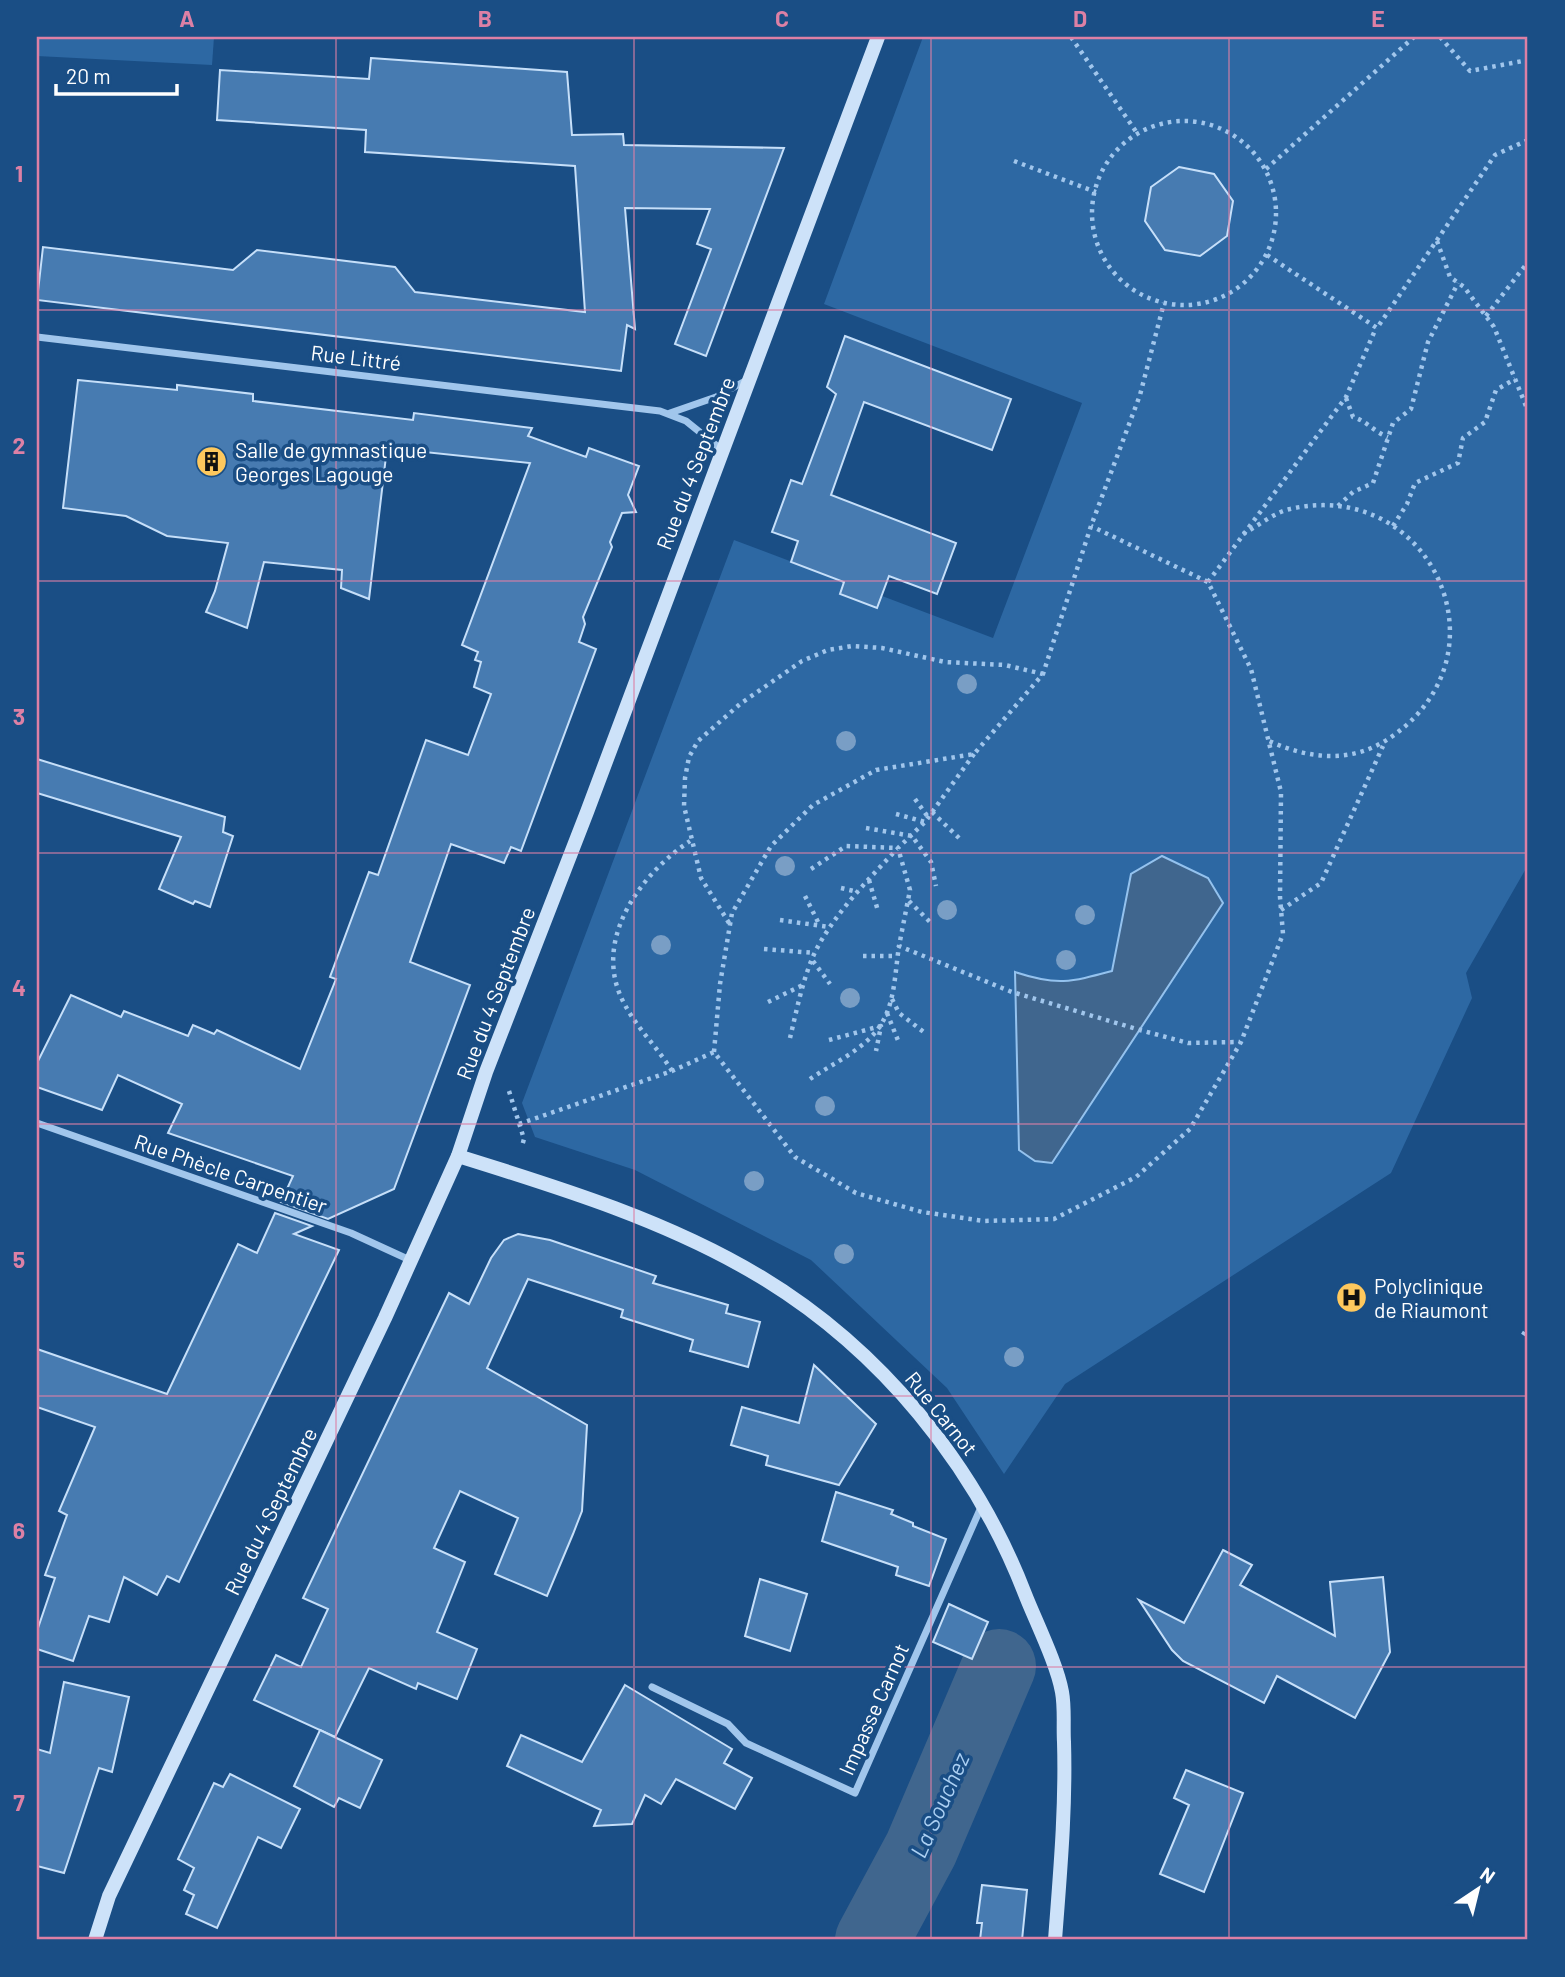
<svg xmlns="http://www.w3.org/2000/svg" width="1565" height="1977" font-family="Barlow,sans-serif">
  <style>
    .green { fill: #2d68a3 }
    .water { fill: #40668e; stroke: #94c2ee; stroke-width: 2 }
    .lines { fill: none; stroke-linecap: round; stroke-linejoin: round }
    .river { stroke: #40668e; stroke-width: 74 }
    .building { fill: #477bb1; stroke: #c6dff9; stroke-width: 2 }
    .path { stroke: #a1c6ec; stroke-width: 4.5; stroke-dasharray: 3.5 5; stroke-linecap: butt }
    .street { stroke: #a1c6ec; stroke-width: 7 }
    .secondary { stroke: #cde2f9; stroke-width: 14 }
    .tree { fill: #799ec5 }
    .grid { fill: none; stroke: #dd80a5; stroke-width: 2; stroke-opacity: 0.55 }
    .labels { text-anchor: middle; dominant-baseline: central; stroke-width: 7; stroke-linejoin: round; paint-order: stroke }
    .street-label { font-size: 21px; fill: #fff; stroke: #1a4e85 }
    .poi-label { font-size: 21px; fill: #fff; stroke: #1a4e85; text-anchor: start }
    .water-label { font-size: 23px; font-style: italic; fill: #acd0f3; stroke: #1a4e85 }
    .neatline { fill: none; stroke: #dd80a5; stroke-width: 2.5 }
    .grid-label { font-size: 23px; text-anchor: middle; font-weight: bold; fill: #dd80a5 }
  </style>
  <rect width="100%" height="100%" fill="#1a4e85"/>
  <g class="green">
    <path d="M 37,37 L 214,37 L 212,65 L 37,56 Z"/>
    <path d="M 923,37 L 1528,37 L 1528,865 L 1466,973 L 1472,998 L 1391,1173 L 1065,1384 L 1004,1474 L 947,1388 L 811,1260 L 635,1170 L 535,1137 L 522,1103 L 734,540 L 993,638 L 1082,403 L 824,304 Z"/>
  </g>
  <path class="water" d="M 1162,856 L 1208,878 L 1223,903 L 1052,1163 L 1035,1161 L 1019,1150 L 1015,972 C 1057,986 1071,982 1112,971 L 1131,874 Z"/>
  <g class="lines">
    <path class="river" d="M 872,1940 L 921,1849 L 999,1666"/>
  </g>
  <g class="building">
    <path d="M 371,58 L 567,72 L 572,135 L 623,134 L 624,145 L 784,148 L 706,356 L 675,344 L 711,249 L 697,244 L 710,209 L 625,208 L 635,329 L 627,325 L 621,371 L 37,300 L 43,247 L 233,270 L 257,250 L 395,267 L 415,292 L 585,312 L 575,166 L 365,152 L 366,130 L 217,120 L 220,70 L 369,79 Z"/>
    <path d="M 1179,167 L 1214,174 L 1233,201 L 1227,236 L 1200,256 L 1165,250 L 1145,221 L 1151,187 Z"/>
    <path d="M 845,336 L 1011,399 L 992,450 L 864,402 L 831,495 L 956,543 L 937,594 L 889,576 L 877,608 L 840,594 L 844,582 L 791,562 L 798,541 L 772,532 L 791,480 L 802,484 L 836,394 L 827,387 Z"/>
    <path d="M 78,380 L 177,390 L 177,385 L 253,394 L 253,401 L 413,420 L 414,413 L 532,428 L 528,436 L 586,457 L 589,448 L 639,466 L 628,495 L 636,512 L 622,513 L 610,542 L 612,547 L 583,617 L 585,624 L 579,642 L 596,649 L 521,851 L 511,847 L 504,863 L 451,844 L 410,962 L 470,985 L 394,1189 L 328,1219 L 281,1202 L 293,1176 L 168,1133 L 182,1104 L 118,1075 L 102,1110 L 37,1087 L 37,1063 L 71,995 L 121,1017 L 124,1011 L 188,1036 L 193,1025 L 214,1034 L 217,1030 L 300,1069 L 336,979 L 330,977 L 369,872 L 378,875 L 426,740 L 468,755 L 491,694 L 474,687 L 481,662 L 475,660 L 478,652 L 462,645 L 530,463 L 387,448 L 369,599 L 341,588 L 342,570 L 264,562 L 247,628 L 206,612 L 215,591 L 228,543 L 167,536 L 126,516 L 63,508 Z"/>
    <path d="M 37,759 L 225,817 L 223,832 L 233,836 L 210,907 L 195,901 L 193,904 L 159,889 L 181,837 L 37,793 Z"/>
    <path d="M 275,1213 L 312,1226 L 294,1234 L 339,1250 L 179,1582 L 167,1576 L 157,1595 L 124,1577 L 109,1622 L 89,1616 L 73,1661 L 37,1649 L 37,1631 L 55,1578 L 45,1575 L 67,1515 L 59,1511 L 95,1427 L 37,1407 L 37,1349 L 167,1394 L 238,1244 L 257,1253 Z"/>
    <path d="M 518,1234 L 550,1240 L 656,1276 L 653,1283 L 728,1305 L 726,1313 L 760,1322 L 748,1367 L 690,1351 L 693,1340 L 621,1317 L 623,1310 L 528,1279 L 487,1368 L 587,1425 L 582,1511 L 573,1534 L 547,1596 L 495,1574 L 518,1518 L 460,1491 L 434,1548 L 465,1562 L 437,1632 L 477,1649 L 457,1699 L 418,1683 L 416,1689 L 369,1668 L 335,1737 L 254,1700 L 276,1655 L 301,1667 L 328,1609 L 303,1598 L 449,1293 L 469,1304 L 491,1258 L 504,1240 Z"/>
    <path d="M 814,1365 L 876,1424 L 839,1485 L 766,1465 L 768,1456 L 731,1445 L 742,1407 L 799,1423 Z"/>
    <path d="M 836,1492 L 893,1510 L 891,1514 L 913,1523 L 913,1526 L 946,1539 L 929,1586 L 896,1575 L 898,1567 L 822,1541 Z"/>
    <path d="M 1223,1550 L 1252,1565 L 1240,1585 L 1335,1636 L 1330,1582 L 1383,1577 L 1390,1652 L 1355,1718 L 1277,1676 L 1264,1703 L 1183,1661 L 1172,1650 L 1139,1600 L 1184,1623 Z"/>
    <path d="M 760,1579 L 807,1594 L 790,1651 L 745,1636 Z"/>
    <path d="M 949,1604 L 988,1622 L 972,1659 L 933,1642 Z"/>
    <path d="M 64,1682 L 129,1697 L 112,1772 L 99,1768 L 64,1873 L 37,1866 L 37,1749 L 50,1753 Z"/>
    <path d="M 625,1685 L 732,1749 L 724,1763 L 752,1778 L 735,1809 L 676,1779 L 661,1804 L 645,1795 L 632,1824 L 594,1826 L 601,1810 L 507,1766 L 521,1735 L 582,1762 Z"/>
    <path d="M 320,1730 L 382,1760 L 360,1808 L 339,1798 L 334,1807 L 294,1786 Z"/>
    <path d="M 1186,1770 L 1243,1793 L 1204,1892 L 1160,1874 L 1189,1805 L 1174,1798 Z"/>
    <path d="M 230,1774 L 300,1809 L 281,1848 L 258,1837 L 217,1928 L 186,1914 L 194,1895 L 184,1890 L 194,1868 L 178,1859 L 214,1783 L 223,1787 Z"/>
    <path d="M 982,1885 L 1027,1890 L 1022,1940 L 980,1940 L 982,1923 L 977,1923 Z"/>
  </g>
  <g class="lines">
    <g class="path">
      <path d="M 1071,37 L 1137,133"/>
      <path d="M 1440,37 L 1470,71 L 1528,60"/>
      <circle cx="1184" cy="213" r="92"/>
      <path d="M 1014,161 L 1096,192"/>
      <path d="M 1266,169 L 1414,37"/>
      <path d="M 1437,241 L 1450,277 L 1464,287 L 1494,327 L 1528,411"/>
      <path d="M 1267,255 L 1377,328 L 1495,155 L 1528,140"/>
      <path d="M 1486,316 L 1528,262"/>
      <path d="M 1346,398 L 1353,417 C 1367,421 1374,432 1388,437"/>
      <path d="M 1338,506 L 1353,492 L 1373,483 L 1393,423 L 1411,409 L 1428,342 L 1458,283"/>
      <path d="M 1393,526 L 1407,504 L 1415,483 L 1458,463 L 1463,438 L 1485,422 L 1496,390 L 1515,379"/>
      <path d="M 1243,534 C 1258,526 1275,512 1290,509 C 1429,477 1511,651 1394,735 C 1354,764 1312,760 1269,741"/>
      <path d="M 1208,582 L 1346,397 L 1376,328"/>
      <path d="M 974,754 L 925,822 L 898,848 L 910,890 L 899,946 L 1012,992 L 1140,1030 L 1188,1043 L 1240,1042"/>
      <path d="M 915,799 L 928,817"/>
      <path d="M 932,812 L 959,838"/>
      <path d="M 896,814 L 925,822"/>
      <path d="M 866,828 L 912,836 L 931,862 L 936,886"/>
      <path d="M 811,869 L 846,846 L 897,848"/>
      <path d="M 869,880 L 878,911"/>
      <path d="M 841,888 L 858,892"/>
      <path d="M 805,896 L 820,926"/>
      <path d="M 909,901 L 932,924"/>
      <path d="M 1281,910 L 1321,883 L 1383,746"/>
      <path d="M 780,920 L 829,927"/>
      <path d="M 729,923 L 701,878 L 684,806 L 685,778 L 689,757 L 698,741 L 740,704 L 802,661 L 828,650 L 852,646 L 882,648 L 945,662 L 1005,665 L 1043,674"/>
      <path d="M 764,949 L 815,953"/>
      <path d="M 863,956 L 897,956"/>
      <path d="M 813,961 L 830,984"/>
      <path d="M 892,999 L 899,1013 L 925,1033"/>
      <path d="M 768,1002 L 803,985"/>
      <path d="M 887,1013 L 899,1043"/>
      <path d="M 790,1038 C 797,1009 803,977 816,950 C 836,912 868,880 897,849"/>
      <path d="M 829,1040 L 881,1026 L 876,1051"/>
      <path d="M 714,1052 L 720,984 L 732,913 L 771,846 L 813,805 L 876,770 L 974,754 L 1043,674 L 1091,526 L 1140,395 L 1164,303"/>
      <path d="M 672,1071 C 658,1048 637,1028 625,1005 C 590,943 639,875 690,841"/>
      <path d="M 810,1079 C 832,1064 865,1049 880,1026 C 895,1004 895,972 899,946"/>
      <path d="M 509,1091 L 524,1139 L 522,1146"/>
      <path d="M 519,1124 L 672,1071 L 714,1052 L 795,1157 L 856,1193 L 922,1212 L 984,1221 L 1054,1219 L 1136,1177 L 1190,1129 L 1241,1042 L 1283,934 L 1280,897 L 1281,792 L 1251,669 L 1208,582 L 1091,526"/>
      <path d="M 1523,1335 L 1528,1327"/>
    </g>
    <g class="street">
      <path d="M 37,337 L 660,411 L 686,421 L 722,450"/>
      <path d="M 670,413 L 716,397 L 747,380"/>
      <path d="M 37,1123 L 351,1233 L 412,1261"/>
      <path d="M 652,1687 L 728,1724 L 746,1743 L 855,1793 L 982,1505"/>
    </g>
    <g class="secondary">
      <path d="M 458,1156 C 561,1188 668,1221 761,1277 C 880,1349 975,1464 1025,1594 C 1036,1622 1057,1664 1062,1692 C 1065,1708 1063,1726 1064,1742 C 1066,1808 1060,1874 1055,1940"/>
      <path d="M 95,1940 L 109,1896 L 385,1318 L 458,1156 L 486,1072 L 587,812 L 878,37"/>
    </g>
  </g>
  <g class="tree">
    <circle cx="967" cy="684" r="10"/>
    <circle cx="846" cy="741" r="10"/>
    <circle cx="785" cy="866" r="10"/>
    <circle cx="947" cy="910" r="10"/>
    <circle cx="1085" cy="915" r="10"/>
    <circle cx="661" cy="945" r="10"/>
    <circle cx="1066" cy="960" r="10"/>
    <circle cx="850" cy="998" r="10"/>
    <circle cx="825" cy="1106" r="10"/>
    <circle cx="754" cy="1181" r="10"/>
    <circle cx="844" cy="1254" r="10"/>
    <circle cx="1014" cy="1357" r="10"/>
  </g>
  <path class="grid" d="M 336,37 L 336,1940M 634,37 L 634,1940M 931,37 L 931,1940M 1229,37 L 1229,1940M 37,310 L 1528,310M 37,581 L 1528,581M 37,853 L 1528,853M 37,1124 L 1528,1124M 37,1396 L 1528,1396M 37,1667 L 1528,1667"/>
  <defs>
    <symbol id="building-disc" viewBox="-11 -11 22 22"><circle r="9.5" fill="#fec85d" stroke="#1a4e85"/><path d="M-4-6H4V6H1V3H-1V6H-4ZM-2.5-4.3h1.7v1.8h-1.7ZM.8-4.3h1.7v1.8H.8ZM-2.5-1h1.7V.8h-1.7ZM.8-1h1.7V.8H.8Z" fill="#111"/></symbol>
    <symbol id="hospital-disc" viewBox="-11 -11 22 22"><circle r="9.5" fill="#fec85d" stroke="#1a4e85"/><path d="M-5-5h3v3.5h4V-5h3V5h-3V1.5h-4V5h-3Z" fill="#111"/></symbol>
  </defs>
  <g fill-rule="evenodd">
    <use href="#building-disc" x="194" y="444" width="35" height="35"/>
    <use href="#hospital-disc" x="1334" y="1280" width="35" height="35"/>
  </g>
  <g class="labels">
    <g class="street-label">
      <text transform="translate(356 357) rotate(7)">Rue Littré</text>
      <text transform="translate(695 463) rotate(-69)">Rue du 4 Septembre</text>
      <text transform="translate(495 993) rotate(-69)">Rue du 4 Septembre</text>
      <text transform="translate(231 1173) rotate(19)">Rue Phècle Carpentier</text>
      <text transform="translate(942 1413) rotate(51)">Rue Carnot</text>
      <text transform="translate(270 1511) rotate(-64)">Rue du 4 Septembre</text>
      <text transform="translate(873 1709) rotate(-66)">Impasse Carnot</text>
    </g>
    <g class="poi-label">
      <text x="235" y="449">Salle de gymnastique<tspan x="235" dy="24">Georges Lagouge</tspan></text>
      <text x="1374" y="1285">Polyclinique<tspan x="1374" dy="24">de Riaumont</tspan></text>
    </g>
    <g class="water-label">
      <text transform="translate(939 1805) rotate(-66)">La Souchez</text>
    </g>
  </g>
  <rect width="1565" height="1977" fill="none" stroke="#1a4e85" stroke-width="77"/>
  <g transform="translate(1478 1889) rotate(35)" stroke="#1a4e85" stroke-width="5" paint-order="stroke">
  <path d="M0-5L12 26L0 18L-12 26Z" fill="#ffffff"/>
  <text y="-10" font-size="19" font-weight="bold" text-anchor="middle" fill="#ffffff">N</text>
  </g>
  <path d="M56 84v10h121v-10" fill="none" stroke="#ffffff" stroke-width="3.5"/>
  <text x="66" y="84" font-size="21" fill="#ffffff" stroke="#1a4e85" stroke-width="5" paint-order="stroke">20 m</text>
  <rect x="38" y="38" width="1488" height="1900" class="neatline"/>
  <g class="grid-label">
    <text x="187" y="27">A</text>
    <text x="485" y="27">B</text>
    <text x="782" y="27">C</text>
    <text x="1080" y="27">D</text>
    <text x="1378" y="27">E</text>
    <text x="19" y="182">1</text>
    <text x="19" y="454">2</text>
    <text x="19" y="725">3</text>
    <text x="19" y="996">4</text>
    <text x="19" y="1268">5</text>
    <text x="19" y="1539">6</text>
    <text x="19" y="1811">7</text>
  </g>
</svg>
